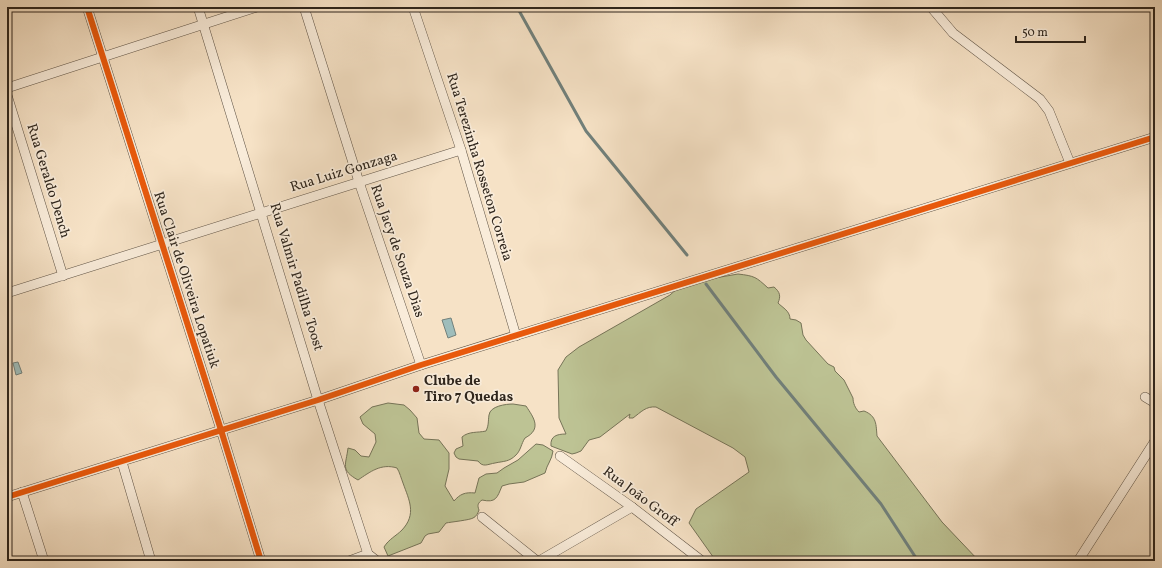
<svg xmlns="http://www.w3.org/2000/svg" width="1162" height="568" font-family="Vollkorn,serif">
  <style>
    .green { fill: #bdc394; stroke: #767458 }
    .water { fill: #9ebdbb; stroke: #71807b }
    .lines { fill: none; stroke-linecap: round; stroke-linejoin: round }
    .stream { stroke: #71807b; stroke-width: 3 }
    .minor-casing { stroke: #605446; stroke-width: 10 }
    .minor { stroke: #f9ecda; stroke-width: 9 }
    .cycleway-casing { stroke: #f9ecda; stroke-width: 8 }
    .cycleway { stroke: #e8590c; stroke-width: 6 }
    .poi-dot { fill: #8f2418; stroke: #f9ecda; stroke-width: 1.5 }
    .labels { text-anchor: middle; dominant-baseline: central; stroke-width: 3.5; stroke-linejoin: round; paint-order: stroke }
    .street-label { font-size: 14px; fill: #2e251c; stroke: #f9ecda }
    .poi-label { font-size: 14px; font-weight: bold; fill: #2e251c; stroke: #f9ecda; text-anchor: start }
  </style>
  <rect width="100%" height="100%" fill="#f6e2c6"/>
  <filter id="stains"><feTurbulence type="fractalNoise" baseFrequency=".005" numOctaves="4"/><feColorMatrix values="0 0 0 0 .2 0 0 0 0 .09 0 0 0 0 .02 0 0 0 .5 -.17"/></filter>
  <radialGradient id="worn" r=".72"><stop offset=".6" stop-color="#630" stop-opacity="0"/><stop offset="1" stop-color="#630" stop-opacity=".3"/></radialGradient>
  <g class="green">
    <path d="M 738,274 C 755,276 756,277 768,288 L 774,287 C 780,292 781,296 778,303 C 783,308 790,311 790,319 L 796,320 L 801,323 L 803,335 L 806,340 L 828,364 L 834,367 L 835,371 L 844,380 L 853,398 C 853,403 855,408 859,412 L 864,411 C 877,416 876,425 877,436 L 942,522 L 979,561 L 716,561 L 689,523 L 696,509 L 749,472 L 745,457 L 733,448 L 656,407 C 646,406 641,412 633,418 L 629,418 L 630,414 L 600,437 L 589,440 L 581,451 L 576,453 L 572,454 L 551,446 C 550,436 557,434 566,434 L 559,418 L 558,370 L 566,357 L 579,347 L 670,295 L 679,287 L 698,281 Z"/>
    <path d="M 388,403 L 404,405 L 410,410 L 417,418 L 419,433 L 424,439 L 439,440 L 449,453 L 449,469 L 445,486 L 454,501 C 460,494 465,492 475,493 L 479,478 L 486,474 L 497,473 L 504,468 L 518,460 L 536,444 L 543,445 L 553,451 C 552,460 547,464 545,473 L 524,482 L 509,484 L 502,486 C 497,498 496,503 482,500 C 478,503 477,505 479,510 C 478,513 476,517 473,518 C 470,520 451,522 446,523 L 439,532 L 428,534 L 425,536 L 421,543 L 388,556 L 384,547 C 389,539 396,536 402,530 C 417,514 409,500 403,483 C 401,478 400,473 397,468 C 381,463 370,472 358,480 C 340,470 346,465 348,448 L 355,450 L 361,456 L 369,457 L 376,442 L 375,434 L 363,424 L 360,417 L 372,407 Z"/>
    <path d="M 513,404 L 526,406 C 534,418 542,429 525,438 C 521,444 521,450 516,455 C 509,462 504,461 495,463 C 488,464 483,468 478,461 L 459,459 L 456,457 L 454,453 L 456,449 L 463,446 L 462,437 C 469,431 477,433 486,431 C 489,425 488,421 489,415 C 490,406 506,404 513,404 Z"/>
  </g>
  <g class="water">
    <path d="M 451,318 L 456,335 L 448,338 L 442,320 Z"/>
    <path d="M 18,362 L 22,373 L 16,375 L 13,363 Z"/>
  </g>
  <g class="lines">
    <g class="stream">
      <path d="M 517,7 L 586,131 L 687,255"/>
      <path d="M 706,284 L 776,377 L 881,504 L 918,561"/>
    </g>
    <defs>
      <g id="minor">
        <path d="M 87,7 L 221,430 L 261,561"/>
        <path d="M 198,7 L 318,400 L 368,554"/>
        <path d="M 304,7 L 359,182 L 421,365"/>
        <path d="M 413,7 L 461,150 L 516,336"/>
        <path d="M 931,7 L 953,33 L 1040,99 L 1049,111 L 1070,163"/>
        <path d="M 7,88 L 257,7"/>
        <path d="M 7,95 L 63,276"/>
        <path d="M 7,293 L 461,150"/>
        <path d="M 1145,397 L 1155,403"/>
        <path d="M 560,456 L 632,507 L 702,561"/>
        <path d="M 122,462 L 151,561"/>
        <path d="M 22,492 L 44,561"/>
        <path d="M 7,497 L 318,400 L 421,365 L 1155,137"/>
        <path d="M 482,517 L 537,561"/>
        <path d="M 368,554 L 377,561"/>
        <path d="M 349,561 L 368,554"/>
        <path d="M 539,561 L 632,507"/>
        <path d="M 1078,561 L 1155,441"/>
      </g>
    </defs>
    <use href="#minor" class="minor-casing"/>
    <use href="#minor" class="minor"/>
    <defs>
      <g id="cycleway">
        <path d="M 87,7 L 221,430 L 261,561"/>
        <path d="M 7,497 L 318,400 L 421,365 L 1155,137"/>
      </g>
    </defs>
    <use href="#cycleway" class="cycleway-casing"/>
    <use href="#cycleway" class="cycleway"/>
  </g>
  <circle class="poi-dot" cx="416" cy="389" r="4"/>
  <g class="labels">
    <g class="street-label">
      <text transform="translate(479 167) rotate(73)">Rua Terezinha Rosseton Correia</text>
      <text transform="translate(344 172) rotate(-17)">Rua Luiz Gonzaga</text>
      <text transform="translate(48 181) rotate(73)">Rua Geraldo Dench</text>
      <text transform="translate(397 251) rotate(71)">Rua Jacy de Souza Dias</text>
      <text transform="translate(296 277) rotate(73)">Rua Valmir Padilha Toost</text>
      <text transform="translate(186 280) rotate(72)">Rua Clair de Oliveira Lopatiuk</text>
      <text transform="translate(640 497) rotate(37)">Rua João Groff</text>
    </g>
    <g class="poi-label">
      <text x="424" y="381">Clube de<tspan x="424" dy="16">Tiro 7 Quedas</tspan></text>
    </g>
  </g>
  <rect width="1162" height="568" fill="none" stroke="#f6e2c6" stroke-width="24"/>
  <rect x="8" y="8" width="1146" height="552" fill="none" stroke="#2e251c" stroke-width="2"/>
  <rect x="12" y="12" width="1138" height="544" fill="none" stroke="#2e251c"/>
  <path d="M1016 36v6h69v-6" fill="none" stroke="#2e251c" stroke-width="2"/>
  <text x="1022" y="36" font-size="12" fill="#2e251c" stroke="#f9ecda" stroke-width="3" paint-order="stroke">50 m</text>
  <rect width="100%" height="100%" filter="url(#stains)"/>
  <rect width="100%" height="100%" fill="url(#worn)"/>
</svg>
